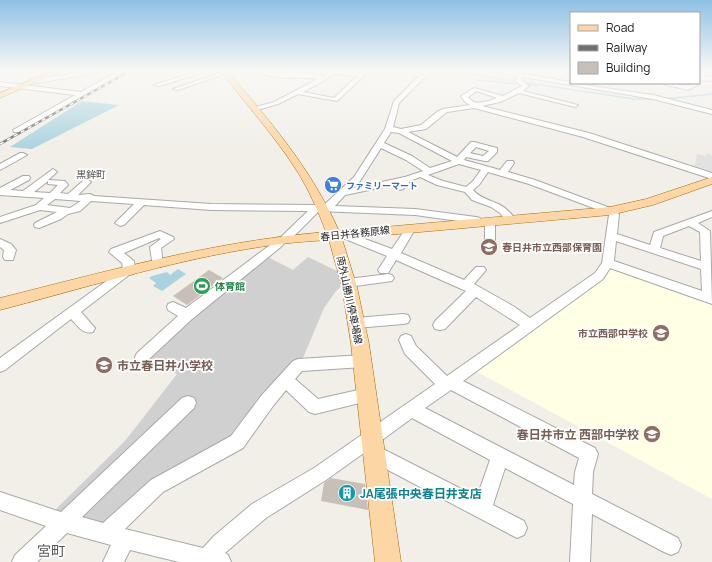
<svg xmlns="http://www.w3.org/2000/svg" width="712" height="562" font-family="Manrope,'Noto Sans JP',sans-serif">
  <style>
    .education { fill: #ffffe5 }
    .religious { fill: #d0d0d0 }
    .parking { fill: #e2e2e2 }
    .water { fill: #aad3df }
    .lines { fill: none; stroke-linecap: round; stroke-linejoin: round }
    .stream { stroke: #aad3df; stroke-width: 1.5 }
    .building { fill: #c7bfb8 }
    .minor-casing { stroke: #a9a9a9; stroke-width: 2 }
    .major-casing { stroke: #a06b00; stroke-width: 1 }
    .minor { fill: #fff; fill-rule: evenodd }
    .major { fill: #fcd6a4; fill-rule: evenodd }
    .rail-casing { stroke: #707070; stroke-width: 2.5 }
    .rail { stroke: #fff; stroke-width: 1.5; stroke-dasharray: 4; stroke-linecap: butt }
    .labels { text-anchor: middle; dominant-baseline: central; stroke-width: 3.5; stroke-linejoin: round; paint-order: stroke }
    .far-shop-label { font-size: 9px; font-weight: bold; fill: #366cbe; stroke: #fff; text-anchor: start }
    .far-quarter-label { font-size: 10px; fill: #555; stroke: #fff }
    .street-label { font-size: 10px; fill: #222; stroke: #fff }
    .education-label { font-size: 10px; font-weight: bold; fill: #785e54; stroke: #fff; text-anchor: start }
    .leisure-label { font-size: 10px; font-weight: bold; fill: #27864d; stroke: #fff; text-anchor: start }
    .near-education-label { font-size: 12px; font-weight: bold; fill: #785e54; stroke: #fff; text-anchor: start }
    .near-culture-label { font-size: 12px; font-weight: bold; fill: #0d838f; stroke: #fff; text-anchor: start }
    .near-quarter-label { font-size: 14px; fill: #555; stroke: #fff }
  </style>
  <rect width="100%" height="100%" fill="#f2efe9"/>
  <path class="education" d="M 609,267 L 614,268 L 712,302 L 712,499 L 472,369 L 608,275 L 606,273 Z"/>
  <path class="religious" d="M 266,256 L 293,270 L 308,257 L 341,273 L 344,284 L 336,291 L 324,308 L 303,358 L 240,435 L 108,529 L 53,512 L 125,441 L 177,374 L 144,358 Z"/>
  <path class="parking" d="M 706,153 L 712,155 L 712,173 L 694,169 L 697,154 L 706,156 Z"/>
  <g class="water">
    <path d="M 82,101 L 119,105 L 32,149 L 10,147 Z"/>
    <path d="M 178,269 L 186,274 L 162,291 L 153,286 L 156,283 L 149,278 L 152,276 L 167,272 L 170,275 Z"/>
  </g>
  <g class="lines">
    <g class="stream">
      <path d="M 462,71 L 492,78 L 517,81"/>
      <path d="M 476,80 L 538,86"/>
      <path d="M 522,82 L 634,99 L 658,99"/>
      <path d="M 665,99 L 712,94"/>
    </g>
  </g>
  <g class="building">
    <path d="M 335,180 L 340,188 L 331,190 L 326,182 Z"/>
    <path d="M 209,270 L 223,278 L 187,305 L 173,296 Z"/>
    <path d="M 331,478 L 365,484 L 368,510 L 321,501 L 324,483 Z"/>
  </g>
  <g class="lines">
    <defs>
      <g id="minor">
        <path d="M 89,71 L 105,71 L 37,83 L 34,81 L 37,79 Z"/>
        <path d="M 118,71 L 126,71 L 20,132 L 14,132 L 13,130 L 75,95 L 0,86 L 0,82 L 81,92 Z"/>
        <path d="M 198,71 L 205,72 L 159,86 L 154,85 Z"/>
        <path d="M 257,71 L 265,71 L 268,73 L 305,73 L 324,76 C 325,75 327,73 329,72 C 334,69 360,72 365,75 L 337,101 L 298,94 L 278,104 L 254,111 L 252,110 L 252,108 L 274,102 L 318,79 C 301,76 270,81 257,71 ZM 333,74 L 357,76 L 334,98 L 303,92 L 327,79 Z"/>
        <path d="M 424,71 L 431,71 L 399,103 L 393,127 L 401,129 L 421,125 L 437,112 L 443,109 L 470,105 L 465,102 L 461,96 L 474,88 L 503,96 L 522,86 L 515,81 L 517,76 L 492,71 L 507,71 L 571,82 L 571,83 L 653,95 L 712,110 L 712,114 L 653,99 L 523,77 L 521,80 L 529,86 L 523,91 L 578,105 L 575,107 L 519,93 L 500,102 L 482,106 L 589,133 L 712,173 L 712,179 L 583,137 L 474,108 L 447,112 L 426,129 L 408,132 L 457,157 L 471,142 L 474,142 L 497,148 L 497,152 L 488,161 L 485,161 L 466,157 L 464,160 L 500,170 L 507,161 L 513,161 L 514,163 L 508,172 L 535,180 L 613,209 L 619,214 L 617,234 L 650,245 L 654,232 L 712,211 L 712,217 L 698,223 L 710,231 L 712,304 L 610,268 L 603,279 L 463,381 L 595,448 L 598,454 L 593,472 L 592,494 L 678,538 L 681,545 L 678,552 L 671,555 L 664,552 L 592,514 L 590,562 L 570,562 L 573,504 L 505,468 L 493,505 L 524,521 L 527,528 L 524,535 L 517,538 L 369,460 L 366,454 L 368,450 L 326,480 L 266,518 L 225,553 L 228,555 L 231,562 L 179,562 L 130,550 L 124,562 L 103,562 L 111,545 L 67,533 L 37,562 L 12,562 L 15,555 L 46,526 L 0,510 L 0,492 L 61,512 L 182,398 L 188,396 L 194,398 L 196,403 L 194,408 L 82,517 L 103,523 L 151,480 L 231,436 L 261,396 L 293,361 L 298,359 L 363,355 L 368,357 L 370,361 L 368,365 L 363,367 L 302,371 L 295,379 L 318,399 L 367,388 L 372,390 L 375,395 L 372,400 L 315,414 L 309,412 L 286,390 L 273,406 L 243,448 L 163,492 L 125,529 L 203,548 L 214,536 L 252,504 L 314,468 L 435,384 L 405,354 L 399,340 L 401,336 L 406,334 L 411,336 L 416,346 L 447,376 L 520,325 L 476,297 L 445,329 L 440,330 L 435,329 L 433,325 L 435,321 L 466,291 L 396,260 L 388,273 L 380,273 L 378,270 L 387,256 L 338,236 L 337,234 L 338,232 L 346,232 L 392,249 L 404,231 L 405,226 L 413,226 L 414,231 L 401,253 L 464,280 L 476,267 L 484,267 L 486,270 L 474,284 L 513,306 L 530,318 L 595,273 L 602,263 L 609,215 L 607,213 L 529,184 L 488,172 L 479,185 L 473,190 C 480,198 487,199 496,203 C 504,206 511,213 516,220 L 511,223 L 507,222 L 500,213 L 491,207 L 472,200 L 465,192 L 437,185 L 420,177 L 410,181 L 403,189 L 400,190 L 395,187 L 398,184 L 345,195 L 335,206 L 415,209 L 476,217 L 480,218 L 484,223 L 483,225 L 479,226 L 473,223 L 415,215 L 319,211 L 288,242 L 284,243 L 282,246 L 192,319 L 147,361 L 142,363 L 137,361 L 135,357 L 137,353 L 178,316 L 168,310 L 167,307 L 168,304 L 173,302 L 186,308 L 274,242 L 276,238 L 281,237 L 308,211 L 211,210 L 144,205 L 124,225 L 120,226 L 115,223 L 134,204 L 91,201 L 80,211 L 68,214 L 61,219 L 39,228 L 35,227 L 34,225 L 35,223 L 57,212 L 40,210 L 0,223 L 0,217 L 36,205 L 44,198 L 0,195 L 0,188 L 23,176 L 29,176 L 30,178 L 29,180 L 10,190 L 23,191 L 53,169 L 57,172 L 48,180 L 65,181 L 68,185 L 60,193 L 68,194 L 84,180 L 87,179 L 91,182 L 78,195 L 90,194 L 94,196 L 211,204 L 324,205 L 354,177 L 385,129 L 394,101 ZM 477,91 L 497,98 C 488,101 474,107 468,97 ZM 391,132 L 399,133 L 452,161 L 430,168 L 412,156 L 384,143 ZM 476,147 L 489,151 L 483,156 L 470,153 ZM 381,148 L 406,160 L 423,171 L 405,177 L 353,188 L 360,181 ZM 459,164 L 481,170 L 473,181 L 466,187 L 443,181 L 428,175 ZM 48,181 L 48,184 L 58,185 L 50,193 L 34,192 ZM 55,199 L 81,201 L 70,208 L 47,205 ZM 689,226 L 700,232 L 701,261 L 660,248 L 663,236 ZM 616,241 L 701,269 L 702,291 L 614,261 ZM 451,390 L 579,458 L 575,472 L 574,485 L 425,408 ZM 412,418 L 490,460 L 477,497 L 381,448 L 374,446 Z"/>
        <path d="M 223,72 L 228,73 L 178,90 L 173,89 Z"/>
        <path d="M 699,76 L 712,77 L 712,81 L 699,80 Z"/>
        <path d="M 699,82 L 699,84 L 688,90 L 659,83 C 672,83 689,88 699,82 Z"/>
        <path d="M 20,153 L 23,153 L 27,155 L 0,170 L 0,164 Z"/>
        <path d="M 490,219 L 495,222 L 495,240 L 490,243 L 485,240 L 485,222 Z"/>
        <path d="M 160,231 L 173,237 L 174,239 L 161,248 L 163,264 L 161,267 L 153,267 L 150,247 L 161,239 L 159,238 L 124,253 L 134,261 L 135,271 L 133,274 L 129,275 L 81,312 L 95,328 L 93,332 C 83,335 78,326 71,319 L 5,370 L 0,372 L 0,358 L 123,269 L 122,263 L 109,252 L 111,249 Z"/>
        <path d="M 0,239 L 11,244 L 16,250 L 13,260 L 5,260 L 3,257 L 4,250 L 0,247 Z"/>
        <path d="M 388,274 L 392,275 L 394,278 L 392,281 L 348,287 L 344,286 L 342,283 L 344,280 L 348,279 Z"/>
        <path d="M 403,314 L 408,315 L 410,319 L 408,323 L 403,324 L 356,328 L 351,327 L 349,323 L 351,319 L 356,318 Z"/>
      </g>
      <g id="major">
        <path d="M 52,71 L 62,71 L 0,98 L 0,93 Z"/>
        <path d="M 221,71 L 228,71 C 271,123 311,168 339,231 L 610,207 L 646,199 L 712,177 L 712,184 L 653,205 L 610,215 L 342,239 L 357,287 L 369,344 L 401,562 L 375,562 L 351,344 L 342,287 L 329,240 C 313,241 297,242 281,244 C 186,256 92,286 0,310 L 0,298 C 108,271 215,241 326,232 C 318,211 309,190 297,171 C 275,136 246,105 221,71 Z"/>
      </g>
    </defs>
    <use href="#minor" class="minor-casing"/>
    <use href="#major" class="major-casing"/>
    <use href="#minor" class="minor"/>
    <use href="#major" class="major"/>
    <defs>
      <path id="rail" d="M 0,144 L 130,71"/>
    </defs>
    <use href="#rail" class="rail-casing"/>
    <use href="#rail" class="rail"/>
  </g>
  <linearGradient id="sky" x2="0" y2="1"><stop stop-color="#8fc0e4"/><stop offset="0.47" stop-color="#f9f8f5"/><stop offset="1" stop-color="#f9f8f5" stop-opacity="0"/></linearGradient>
  <rect width="712" height="150" fill="url(#sky)"/>
  <defs>
    <symbol id="supermarket-disc" viewBox="-11 -11 22 22"><circle r="9.5" fill="#3f7fe0" stroke="#fff"/><path d="M-6-5.5h2.5l.6 2H6L4.5 2H-2.5L-4.4-4H-6ZM-1.5 3.2a1.3 1.3 0 1 0 .1 0ZM3 3.2a1.3 1.3 0 1 0 .1 0Z" fill="#fff"/></symbol>
    <symbol id="school-disc" viewBox="-11 -11 22 22"><circle r="9.5" fill="#8d6e63" stroke="#fff"/><path d="M0-5L7-2L0 1L-7-2ZM-4 1L0 2.5L4 1V4Q0 6-4 4Z" fill="#fff"/></symbol>
    <symbol id="stadium-disc" viewBox="-11 -11 22 22"><circle r="9.5" fill="#2e9e5b" stroke="#fff"/><path d="M0-5a6.5 5 0 1 0 0 10a6.5 5 0 1 0 0-10ZM-3.5-1.8h7v3.6h-7Z" fill="#fff"/></symbol>
    <symbol id="building-disc" viewBox="-11 -11 22 22"><circle r="9.5" fill="#0f9aa8" stroke="#fff"/><path d="M-4-6H4V6H1V3H-1V6H-4ZM-2.5-4.3h1.7v1.8h-1.7ZM.8-4.3h1.7v1.8H.8ZM-2.5-1h1.7V.8h-1.7ZM.8-1h1.7V.8H.8Z" fill="#fff"/></symbol>
  </defs>
  <g fill-rule="evenodd">
    <use href="#supermarket-disc" x="323" y="175" width="20" height="20"/>
    <use href="#school-disc" x="479" y="237" width="20" height="20"/>
    <use href="#stadium-disc" x="192" y="276" width="20" height="20"/>
    <use href="#school-disc" x="651" y="323" width="20" height="20"/>
    <use href="#school-disc" x="94" y="355" width="20" height="20"/>
    <use href="#school-disc" x="642" y="424" width="20" height="20"/>
    <use href="#building-disc" x="337" y="483" width="20" height="20"/>
  </g>
  <g class="labels">
    <g class="far-shop-label">
      <text x="346" y="185">ファミリーマート</text>
    </g>
    <g class="far-quarter-label">
      <text x="91" y="174">黒鉾町</text>
    </g>
    <g class="street-label">
      <text transform="translate(355 233) rotate(-6)">春日井各務原線</text>
      <text transform="translate(350 300) rotate(78)">南外山勝川停車場線</text>
    </g>
    <g class="education-label">
      <text x="502" y="247">春日井市立西部保育園</text>
      <text x="648" y="333" text-anchor="end">市立西部中学校</text>
    </g>
    <g class="leisure-label">
      <text x="215" y="286">体育館</text>
    </g>
    <g class="near-education-label">
      <text x="117" y="365">市立春日井小学校</text>
      <text x="639" y="434" text-anchor="end">春日井市立 西部中学校</text>
    </g>
    <g class="near-culture-label">
      <text x="360" y="493">JA尾張中央春日井支店</text>
    </g>
    <g class="near-quarter-label">
      <text x="51" y="550">宮町</text>
    </g>
  </g>
  <rect x="570" y="12" width="130" height="72" fill="#ffffff" stroke="#a7a7a7"/>
  <rect x="578" y="25" width="20" height="6" fill="#fcd6a4" stroke="#a7a7a7"/>
  <text x="606" y="32" font-size="12" fill="#222222">Road</text>
  <rect x="578" y="45" width="20" height="6" fill="#707070" stroke="#a7a7a7"/>
  <text x="606" y="52" font-size="12" fill="#222222">Railway</text>
  <rect x="578" y="62" width="20" height="12" fill="#c7bfb8" stroke="#a7a7a7"/>
  <text x="606" y="72" font-size="12" fill="#222222">Building</text>
</svg>
